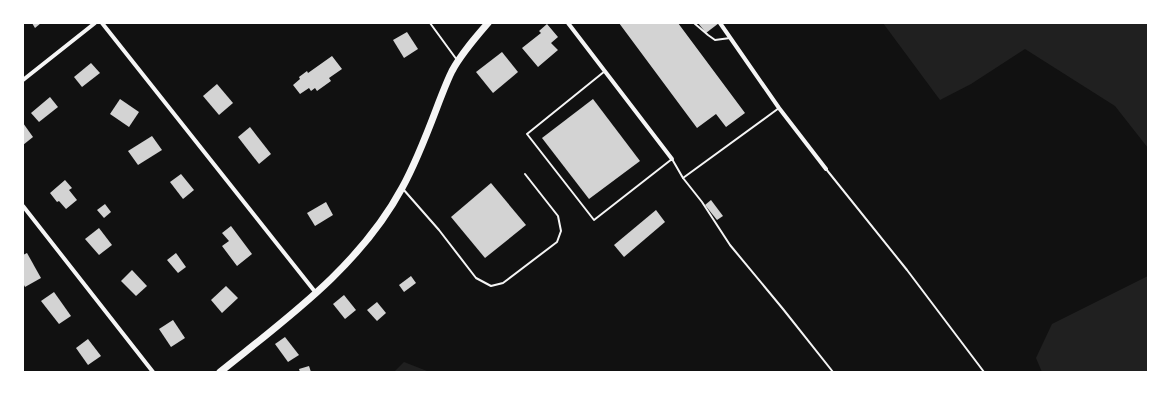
<svg xmlns="http://www.w3.org/2000/svg" width="1171" height="395" font-family="'Alegreya Sans',sans-serif">
  <style>
    .green { fill: #202020 }
    .building { fill: #d3d3d3 }
    .lines { fill: none; stroke-linecap: round; stroke-linejoin: round }
    .service { stroke: #f5f5f5; stroke-width: 2 }
    .minor { stroke: #f5f5f5; stroke-width: 4 }
    .primary { stroke: #f5f5f5; stroke-width: 7 }
  </style>
  <rect width="100%" height="100%" fill="#111"/>
  <g class="green">
    <path d="M 883,23 L 1148,23 L 1148,148 L 1115,106 L 1025,49 L 971,84 L 940,100 Z"/>
    <path d="M 1148,276 L 1148,372 L 1042,372 L 1036,358 L 1052,324 Z"/>
    <path d="M 404,362 L 427,371 L 428,372 L 394,372 Z"/>
  </g>
  <g class="building">
    <path d="M 32,23 L 41,23 L 35,28 Z"/>
    <path d="M 619,23 L 678,23 L 745,113 L 726,127 L 716,114 L 697,128 Z"/>
    <path d="M 698,23 L 719,23 L 706,33 Z"/>
    <path d="M 547,24 L 558,37 L 551,43 L 558,50 L 538,67 L 522,48 L 541,33 L 539,31 Z"/>
    <path d="M 407,32 L 418,49 L 404,58 L 393,40 Z"/>
    <path d="M 502,52 L 518,72 L 493,93 L 476,72 Z"/>
    <path d="M 332,56 L 342,69 L 329,78 L 331,81 L 317,91 L 315,88 L 311,91 L 309,88 L 300,94 L 293,85 L 300,79 L 299,77 L 307,71 L 308,73 Z"/>
    <path d="M 91,63 L 100,73 L 82,87 L 74,77 Z"/>
    <path d="M 217,84 L 233,103 L 219,115 L 203,96 Z"/>
    <path d="M 50,97 L 58,107 L 39,122 L 31,113 Z"/>
    <path d="M 120,99 L 139,112 L 129,127 L 110,114 Z"/>
    <path d="M 593,99 L 640,161 L 589,199 L 542,138 Z"/>
    <path d="M 23,123 L 33,137 L 23,145 Z"/>
    <path d="M 250,127 L 271,154 L 259,164 L 238,137 Z"/>
    <path d="M 152,136 L 162,150 L 138,165 L 128,151 Z"/>
    <path d="M 181,174 L 194,190 L 183,199 L 170,182 Z"/>
    <path d="M 65,180 L 72,188 L 69,190 L 77,200 L 66,209 L 59,201 L 57,202 L 50,193 Z"/>
    <path d="M 491,183 L 526,225 L 485,258 L 451,217 Z"/>
    <path d="M 711,200 L 723,216 L 717,220 L 705,205 Z"/>
    <path d="M 326,202 L 333,215 L 315,226 L 307,213 Z"/>
    <path d="M 105,204 L 111,212 L 104,218 L 97,210 Z"/>
    <path d="M 656,210 L 665,222 L 624,257 L 614,245 Z"/>
    <path d="M 231,226 L 252,254 L 237,266 L 222,246 L 229,241 L 222,233 Z"/>
    <path d="M 99,228 L 112,245 L 99,255 L 85,239 Z"/>
    <path d="M 27,253 L 41,278 L 25,287 L 23,283 L 23,255 Z"/>
    <path d="M 176,253 L 186,267 L 178,273 L 167,260 Z"/>
    <path d="M 132,270 L 147,286 L 136,296 L 121,281 Z"/>
    <path d="M 411,276 L 416,283 L 404,292 L 399,285 Z"/>
    <path d="M 226,286 L 238,298 L 222,313 L 211,300 Z"/>
    <path d="M 54,292 L 71,316 L 59,324 L 41,301 Z"/>
    <path d="M 344,295 L 356,310 L 345,319 L 333,304 Z"/>
    <path d="M 377,302 L 386,313 L 377,321 L 367,310 Z"/>
    <path d="M 173,320 L 185,338 L 171,347 L 159,329 Z"/>
    <path d="M 285,337 L 299,355 L 288,362 L 275,344 Z"/>
    <path d="M 88,339 L 101,356 L 88,365 L 76,348 Z"/>
    <path d="M 309,366 L 311,372 L 300,372 L 299,369 Z"/>
  </g>
  <g class="lines">
    <g class="service">
      <path d="M 430,23 L 457,60"/>
      <path d="M 694,23 L 708,35 L 715,40 L 730,38"/>
      <path d="M 605,71 L 527,134 L 594,220 L 672,159 L 683,178 L 702,202 L 730,245 L 783,309 L 833,372"/>
      <path d="M 826,169 L 907,270 L 984,372"/>
      <path d="M 683,178 L 779,108"/>
      <path d="M 403,189 L 439,230 L 476,278 L 491,286 L 503,283 L 557,242 L 561,231 L 558,216 L 525,174"/>
    </g>
    <g class="minor">
      <path d="M 102,23 L 316,293"/>
      <path d="M 568,23 L 672,159"/>
      <path d="M 720,23 L 779,108 L 826,169"/>
      <path d="M 23,80 L 95,23"/>
      <path d="M 23,206 L 153,372"/>
    </g>
    <path class="primary" d="M 220,372 C 287,318 360,266 402,188 C 417,161 428,131 439,102 C 443,92 447,81 452,71 C 461,54 475,38 488,23"/>
  </g>
  <rect width="1171" height="395" fill="none" stroke="#ffffff" stroke-width="48"/>
</svg>
